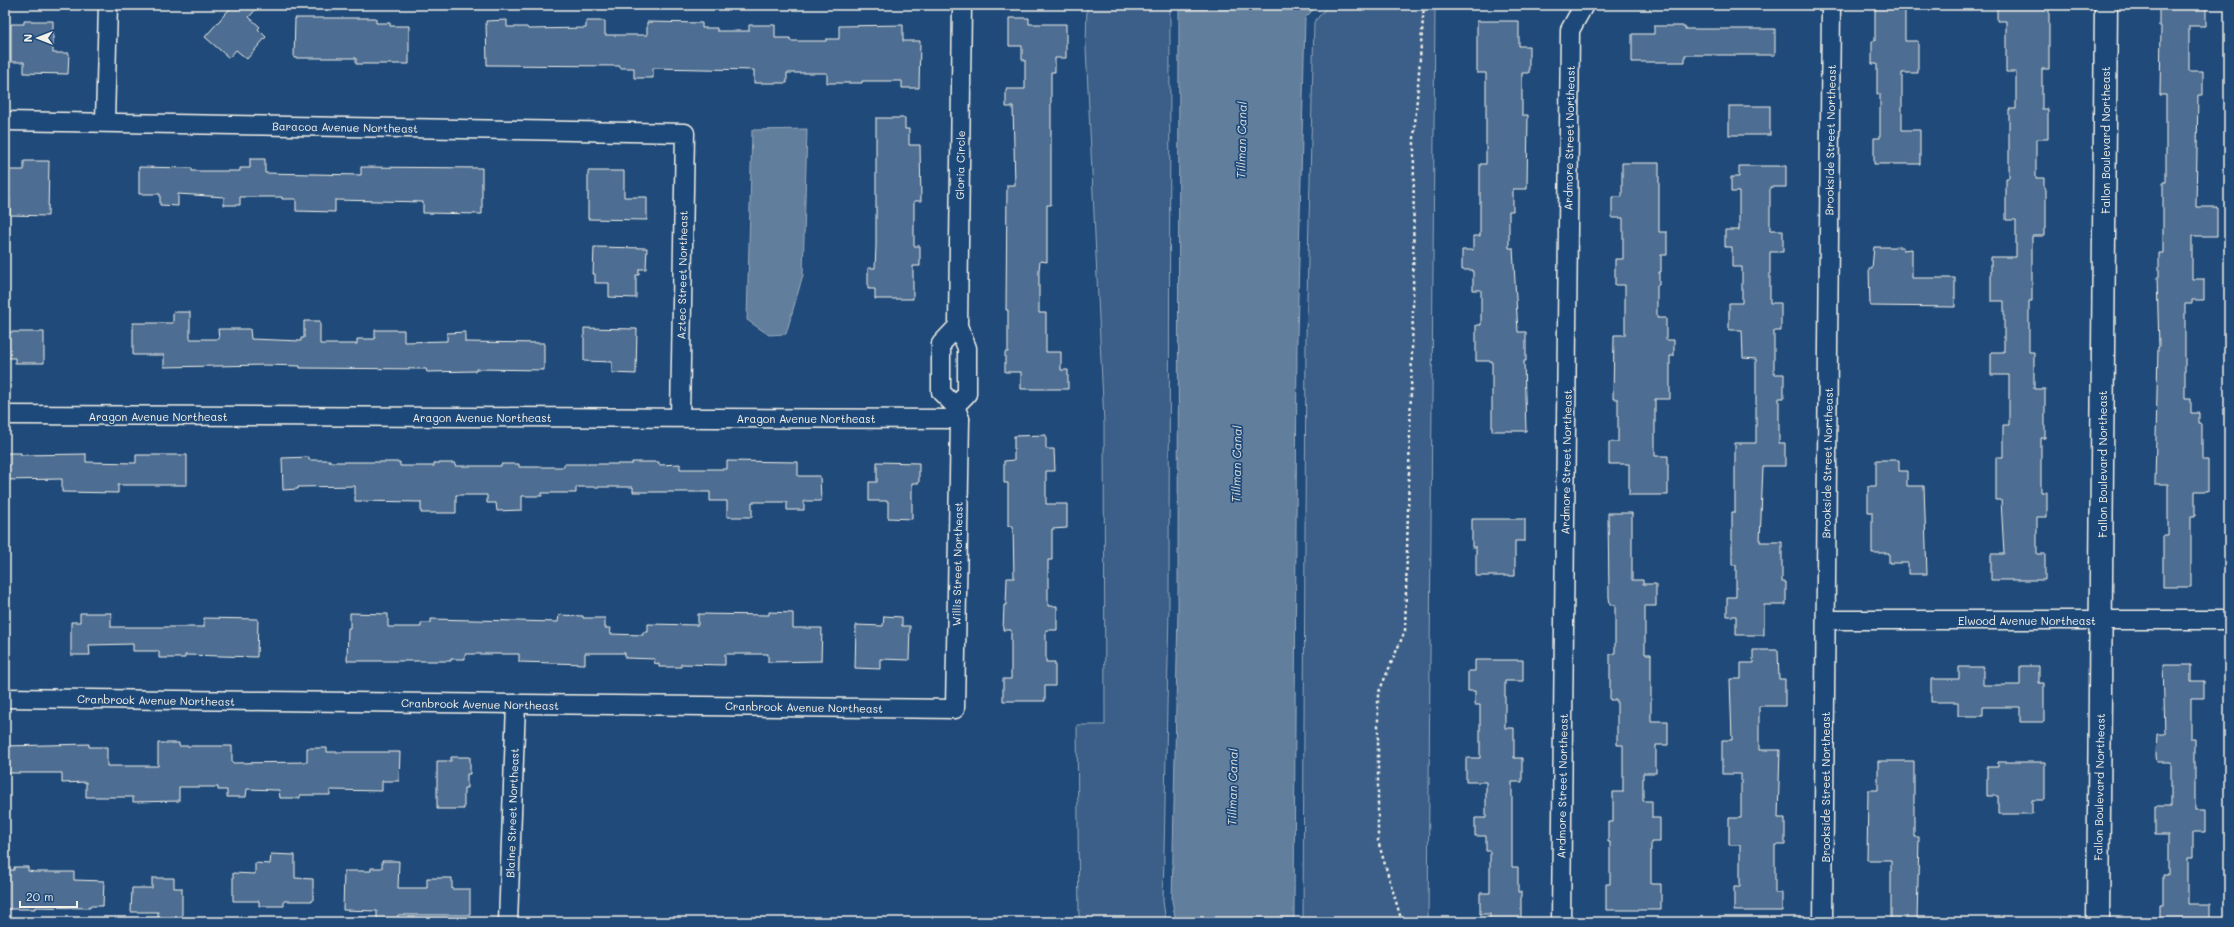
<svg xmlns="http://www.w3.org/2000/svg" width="2234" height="927" font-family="Mali,sans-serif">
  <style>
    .green { fill: #3a5f88; stroke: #97a8b8 }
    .water { fill: #627e9d; stroke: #9cacbb }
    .building { fill: #4d6e92; stroke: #f4f1e8 }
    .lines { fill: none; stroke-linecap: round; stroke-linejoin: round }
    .street-casing { stroke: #f4f1e8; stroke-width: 21 }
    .secondary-casing { stroke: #f4f1e8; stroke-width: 25 }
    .path { stroke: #f4f1e8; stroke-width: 2.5; stroke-dasharray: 3 3; stroke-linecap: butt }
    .street { stroke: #1f4a7a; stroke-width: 18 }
    .secondary { stroke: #1f4a7a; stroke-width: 22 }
    .labels { text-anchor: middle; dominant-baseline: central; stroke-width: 3.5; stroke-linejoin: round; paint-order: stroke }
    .street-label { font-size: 11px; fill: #f4f1e8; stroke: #1f4a7a }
    .water-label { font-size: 12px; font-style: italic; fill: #dee0dd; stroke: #1f4a7a }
  </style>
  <rect width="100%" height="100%" fill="#1f4a7a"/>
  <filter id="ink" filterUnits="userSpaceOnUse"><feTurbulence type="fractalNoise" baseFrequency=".025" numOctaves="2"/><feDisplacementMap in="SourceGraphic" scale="8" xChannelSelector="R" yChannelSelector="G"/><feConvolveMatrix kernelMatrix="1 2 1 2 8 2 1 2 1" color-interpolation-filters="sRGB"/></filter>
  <g filter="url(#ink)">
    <g class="green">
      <path d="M 1087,5 L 1170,5 L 1169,609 L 1163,901 L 1166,922 L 1079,922 L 1077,725 L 1105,725 L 1104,423 L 1086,47 Z"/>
      <path d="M 1329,5 L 1435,5 L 1428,922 L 1303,922 L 1306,338 L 1314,22 Z"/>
    </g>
    <g class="water">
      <path d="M 1179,5 L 1318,5 L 1305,18 L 1297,338 L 1294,922 L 1176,922 L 1172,901 L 1178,609 Z"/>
      <path d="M 807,129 L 803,275 L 786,334 L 769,335 L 747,320 L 752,130 Z"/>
    </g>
    <g class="building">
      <path d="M 233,5 L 260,5 L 249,17 L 260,27 L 258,29 L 266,37 L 247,59 L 236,50 L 229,58 L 205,37 Z"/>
      <path d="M 1875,5 L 1905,5 L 1905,41 L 1918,41 L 1918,73 L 1902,73 L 1902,130 L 1920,130 L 1920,164 L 1874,164 L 1874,138 L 1880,138 L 1880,94 L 1877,94 L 1877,64 L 1872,64 L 1872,41 L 1875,41 Z"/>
      <path d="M 1997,5 L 2049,5 L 2049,69 L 2042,69 L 2042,109 L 2048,109 L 2048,139 L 2036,139 L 2036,178 L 2044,178 L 2044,189 L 2046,189 L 2046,229 L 2044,229 L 2044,236 L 2032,236 L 2032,301 L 2029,301 L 2029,352 L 2034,352 L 2034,389 L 2045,389 L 2045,438 L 2041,438 L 2041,492 L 2047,492 L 2047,517 L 2037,517 L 2037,554 L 2045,554 L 2045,580 L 1991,580 L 1991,554 L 2004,554 L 2001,500 L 1996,500 L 1996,457 L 2003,457 L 2003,425 L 2009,425 L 2009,375 L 1991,375 L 1991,352 L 2004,352 L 2004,301 L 1991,301 L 1991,257 L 2016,257 L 2016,220 L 2006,220 L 2006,178 L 2009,178 L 2009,109 L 2016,109 L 2016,72 L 2006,72 L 2006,21 L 1997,21 Z"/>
      <path d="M 2159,5 L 2206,5 L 2206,26 L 2189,26 L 2189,71 L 2203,71 L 2203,95 L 2198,95 L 2196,207 L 2217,207 L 2217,236 L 2192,236 L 2192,279 L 2204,279 L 2204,300 L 2192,300 L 2192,304 L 2185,304 L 2185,398 L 2191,398 L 2191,413 L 2199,413 L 2199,424 L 2202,424 L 2202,460 L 2208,460 L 2208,491 L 2195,491 L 2195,516 L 2191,516 L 2191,587 L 2163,587 L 2163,535 L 2168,535 L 2168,484 L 2155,484 L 2158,347 L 2159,347 L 2157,277 L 2159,277 L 2159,253 L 2163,253 L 2163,182 L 2166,182 L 2166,95 L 2160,95 L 2161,26 L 2159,26 Z"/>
      <path d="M 295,18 L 376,18 L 376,23 L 390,23 L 390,26 L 409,26 L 409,64 L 356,64 L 356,58 L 294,58 Z"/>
      <path d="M 1009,18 L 1029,18 L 1029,24 L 1066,24 L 1066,58 L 1055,58 L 1055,72 L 1051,72 L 1051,205 L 1047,205 L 1047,262 L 1040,261 L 1039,270 L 1039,313 L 1046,313 L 1046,352 L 1061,352 L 1061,370 L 1068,370 L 1068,389 L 1021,389 L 1021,372 L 1005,372 L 1005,352 L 1008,352 L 1008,310 L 1006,310 L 1007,185 L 1015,185 L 1013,107 L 1006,107 L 1006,89 L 1025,89 L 1025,60 L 1022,60 L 1022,46 L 1009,46 Z"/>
      <path d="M 507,20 L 507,27 L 527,27 L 528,29 L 586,28 L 586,21 L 605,21 L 605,35 L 647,35 L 647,22 L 702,23 L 702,28 L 717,28 L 717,31 L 749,31 L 749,25 L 775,25 L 775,38 L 790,38 L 790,41 L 826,41 L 826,39 L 839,39 L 839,26 L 903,25 L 903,41 L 920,41 L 919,88 L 902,88 L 902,81 L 862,81 L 862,83 L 827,83 L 827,73 L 787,73 L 787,83 L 754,83 L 754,70 L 653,68 L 653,78 L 634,78 L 634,68 L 620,68 L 620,66 L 487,65 L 486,21 Z"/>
      <path d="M 24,21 L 53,21 L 53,53 L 69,53 L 68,74 L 24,73 L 24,62 L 11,62 L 11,24 L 24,24 Z"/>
      <path d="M 1477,21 L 1519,21 L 1519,46 L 1529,46 L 1529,73 L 1522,73 L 1522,115 L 1528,115 L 1527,189 L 1513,189 L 1513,211 L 1509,211 L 1509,248 L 1513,248 L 1518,332 L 1526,332 L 1526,361 L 1524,361 L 1526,431 L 1492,431 L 1492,361 L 1476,361 L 1476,325 L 1481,325 L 1481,290 L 1473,290 L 1473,270 L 1462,270 L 1462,250 L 1473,250 L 1473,236 L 1480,236 L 1480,164 L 1486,164 L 1486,73 L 1477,73 Z"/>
      <path d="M 1654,26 L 1685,26 L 1685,29 L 1775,29 L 1775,55 L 1685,55 L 1685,62 L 1632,62 L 1632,34 L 1654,34 Z"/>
      <rect x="1729" y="106" width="41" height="29"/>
      <path d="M 876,118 L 905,118 L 905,129 L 909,129 L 909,145 L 920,145 L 921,201 L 914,201 L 914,246 L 920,246 L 920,266 L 913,266 L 913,299 L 875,299 L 875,289 L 868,289 L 868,268 L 875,268 L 876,246 Z"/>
      <path d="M 250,159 L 265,159 L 265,173 L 361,175 L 361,167 L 482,168 L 482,214 L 423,213 L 423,202 L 335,200 L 335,212 L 296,211 L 296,199 L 282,199 L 282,197 L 240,197 L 240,205 L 224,205 L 224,197 L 178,194 L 178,206 L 160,205 L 160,194 L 139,194 L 139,167 L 192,168 L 192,171 L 240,171 L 240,168 L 250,168 Z"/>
      <path d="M 24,161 L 49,161 L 48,216 L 10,215 L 10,199 L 5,199 L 5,170 L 24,170 Z"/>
      <path d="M 1622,163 L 1659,163 L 1659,232 L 1667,232 L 1667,255 L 1661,255 L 1661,272 L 1659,272 L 1659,285 L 1657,285 L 1657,318 L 1666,318 L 1666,340 L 1674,340 L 1674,356 L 1670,356 L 1670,399 L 1655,399 L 1655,456 L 1668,456 L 1668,495 L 1629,495 L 1629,464 L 1609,464 L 1609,442 L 1618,442 L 1618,399 L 1613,399 L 1614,335 L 1625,335 L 1625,285 L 1615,285 L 1615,259 L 1623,259 L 1623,218 L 1612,218 L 1612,197 L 1622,197 Z"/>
      <path d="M 1739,166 L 1786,166 L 1786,187 L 1770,187 L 1770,230 L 1783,230 L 1783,252 L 1770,252 L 1770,303 L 1781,303 L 1781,331 L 1774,331 L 1774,374 L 1784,374 L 1784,398 L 1779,398 L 1779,443 L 1785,443 L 1785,466 L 1763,466 L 1760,542 L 1782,542 L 1782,582 L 1786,582 L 1786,605 L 1764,605 L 1764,635 L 1736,635 L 1736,616 L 1727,616 L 1727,597 L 1736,597 L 1736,565 L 1732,565 L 1732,512 L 1735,512 L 1735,443 L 1756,443 L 1756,359 L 1743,358 L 1742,330 L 1729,330 L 1729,303 L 1742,303 L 1742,267 L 1732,267 L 1732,247 L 1725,247 L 1725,230 L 1739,230 L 1739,192 L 1731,192 L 1731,177 L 1739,177 Z"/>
      <path d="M 588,171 L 624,171 L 624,197 L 647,197 L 647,220 L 588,219 Z"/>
      <path d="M 594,247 L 647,248 L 646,269 L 639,269 L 639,275 L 636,275 L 636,298 L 609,297 L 609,283 L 595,283 L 595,274 L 593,274 Z"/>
      <path d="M 1874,247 L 1903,247 L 1903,250 L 1912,249 L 1912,278 L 1955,278 L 1955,307 L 1870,306 L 1869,268 L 1872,268 Z"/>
      <path d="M 173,312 L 190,312 L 190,339 L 219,339 L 218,329 L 250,329 L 251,339 L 301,341 L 301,338 L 304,338 L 304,321 L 320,321 L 320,344 L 357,344 L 357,339 L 375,339 L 375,330 L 404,330 L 404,342 L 447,341 L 447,333 L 465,332 L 465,342 L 544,343 L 544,370 L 476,369 L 476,371 L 427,372 L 426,369 L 300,368 L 300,366 L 266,365 L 164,367 L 164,355 L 133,355 L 133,323 L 173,323 Z"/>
      <path d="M 584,328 L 637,329 L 636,374 L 612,373 L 612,362 L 584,361 Z"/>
      <path d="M 5,332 L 44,332 L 44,363 L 15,363 L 15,358 L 5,358 Z"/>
      <path d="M 1046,435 L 1046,449 L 1054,449 L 1055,471 L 1046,471 L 1046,504 L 1067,504 L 1067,528 L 1052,529 L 1052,560 L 1048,560 L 1048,606 L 1057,606 L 1057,630 L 1046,630 L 1046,662 L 1055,662 L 1055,686 L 1045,686 L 1045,701 L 1003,701 L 1003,679 L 1011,679 L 1011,630 L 1003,630 L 1004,605 L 1006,605 L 1007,578 L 1014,578 L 1013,526 L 1008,526 L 1008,483 L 1004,483 L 1004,461 L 1014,460 L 1014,436 Z"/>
      <path d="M 5,453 L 21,453 L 21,455 L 86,454 L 86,462 L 136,463 L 136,455 L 187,455 L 187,485 L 118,485 L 118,493 L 62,492 L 62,479 L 5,480 Z"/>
      <path d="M 309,457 L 309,460 L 330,460 L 330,462 L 400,462 L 400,466 L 434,466 L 434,463 L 455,463 L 455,466 L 501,466 L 501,464 L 519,464 L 519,467 L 564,467 L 564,464 L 632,464 L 632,462 L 659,462 L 659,465 L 680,464 L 680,469 L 727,469 L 727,461 L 798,462 L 798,476 L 820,476 L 821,501 L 804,501 L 804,510 L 787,510 L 787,502 L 752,502 L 752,517 L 727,517 L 727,501 L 710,501 L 710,492 L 633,492 L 633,487 L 576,487 L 576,493 L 542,493 L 542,496 L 522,496 L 522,510 L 497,511 L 496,503 L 487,503 L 487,495 L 456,495 L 456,513 L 421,513 L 421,502 L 355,501 L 355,486 L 298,487 L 298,489 L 283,490 L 282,458 Z"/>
      <path d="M 1876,460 L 1899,460 L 1899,471 L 1907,471 L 1907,486 L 1924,486 L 1927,574 L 1908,574 L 1908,563 L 1889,563 L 1889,553 L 1872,553 L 1872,512 L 1868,512 L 1868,486 L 1876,486 Z"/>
      <path d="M 877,462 L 919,463 L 919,483 L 912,483 L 912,519 L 888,518 L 888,501 L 869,501 L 869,482 L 877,482 Z"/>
      <path d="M 1608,513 L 1632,513 L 1632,580 L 1643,580 L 1643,584 L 1656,584 L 1656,606 L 1645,606 L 1645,654 L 1651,654 L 1651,721 L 1668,721 L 1668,745 L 1656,745 L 1656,773 L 1643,773 L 1643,801 L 1652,801 L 1652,818 L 1660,818 L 1660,842 L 1651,842 L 1651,884 L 1661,884 L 1661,910 L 1606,910 L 1606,884 L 1610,884 L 1610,842 L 1608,842 L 1608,822 L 1613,822 L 1613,792 L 1623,792 L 1623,745 L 1617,745 L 1617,700 L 1610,700 L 1610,654 L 1615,654 L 1615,605 L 1610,605 L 1609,597 Z"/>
      <path d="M 1472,519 L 1525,519 L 1525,541 L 1515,541 L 1515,576 L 1476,576 L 1476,547 L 1472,547 Z"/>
      <path d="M 769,612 L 793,613 L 793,628 L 822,628 L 821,661 L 768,662 L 768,654 L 725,654 L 725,665 L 681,664 L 681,667 L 659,667 L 659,664 L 654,663 L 655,659 L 625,658 L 625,653 L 585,653 L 585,664 L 519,662 L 519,654 L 465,654 L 465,659 L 451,659 L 451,661 L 347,661 L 348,628 L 350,628 L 350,613 L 388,614 L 388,627 L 421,627 L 421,623 L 431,623 L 431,619 L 558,622 L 559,615 L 583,616 L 583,618 L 605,618 L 605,628 L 611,628 L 610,634 L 643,635 L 643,632 L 648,632 L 648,624 L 698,625 L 698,614 L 769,615 Z"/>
      <path d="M 80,613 L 111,613 L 111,627 L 204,627 L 204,618 L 258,619 L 257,657 L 185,655 L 185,658 L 159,658 L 159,651 L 133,651 L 133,644 L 89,645 L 90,655 L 71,655 L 71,622 L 80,622 Z"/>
      <path d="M 884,616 L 902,617 L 902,626 L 910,626 L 909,660 L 880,659 L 880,669 L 855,668 L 856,625 L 883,626 Z"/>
      <path d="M 1753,650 L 1778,650 L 1779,679 L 1785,679 L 1785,706 L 1759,706 L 1759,750 L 1780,750 L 1778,818 L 1785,818 L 1785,845 L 1775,845 L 1775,893 L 1782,893 L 1782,911 L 1734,911 L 1734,887 L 1740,887 L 1740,845 L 1729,845 L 1729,818 L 1741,818 L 1741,774 L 1722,774 L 1722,740 L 1732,740 L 1730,679 L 1741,679 L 1741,663 L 1753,663 Z"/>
      <path d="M 1475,660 L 1523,660 L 1523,681 L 1505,681 L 1505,728 L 1514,728 L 1514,758 L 1522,758 L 1522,782 L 1512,782 L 1512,867 L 1518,867 L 1518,892 L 1521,892 L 1521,921 L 1490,921 L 1490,914 L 1480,914 L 1480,893 L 1490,893 L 1490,851 L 1486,851 L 1486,836 L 1475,836 L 1475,818 L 1486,818 L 1486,782 L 1466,782 L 1466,758 L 1480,758 L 1480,705 L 1475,705 L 1475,691 L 1468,691 L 1468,671 L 1475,671 Z"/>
      <path d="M 2163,665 L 2191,665 L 2191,681 L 2204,681 L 2204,698 L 2191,698 L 2191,739 L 2195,739 L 2195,810 L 2205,810 L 2205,832 L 2193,832 L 2193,858 L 2188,858 L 2188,904 L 2210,904 L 2210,922 L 2160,922 L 2160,904 L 2163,904 L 2163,875 L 2168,875 L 2168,835 L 2155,835 L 2155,806 L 2171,806 L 2171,762 L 2157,762 L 2156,756 L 2157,734 L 2165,734 Z"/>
      <path d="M 2020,666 L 2039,666 L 2039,683 L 2044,683 L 2044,722 L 2020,722 L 2020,707 L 1983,707 L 1983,716 L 1958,716 L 1958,702 L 1931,702 L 1931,679 L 1959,679 L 1959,667 L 1983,667 L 1983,685 L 2020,685 Z"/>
      <path d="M 158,743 L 179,743 L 179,746 L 232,746 L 232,763 L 307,762 L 307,748 L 327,748 L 327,752 L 400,752 L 399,781 L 382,781 L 382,791 L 330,790 L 330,795 L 300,795 L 300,798 L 280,798 L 279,790 L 275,790 L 247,789 L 246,797 L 227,797 L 227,790 L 218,790 L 218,787 L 179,787 L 179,801 L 133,802 L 133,797 L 86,797 L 86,782 L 62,783 L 62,773 L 5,773 L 5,746 L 89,744 L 89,747 L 107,747 L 107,766 L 158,766 Z"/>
      <path d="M 451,757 L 470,757 L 470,774 L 467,774 L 467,788 L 464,788 L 464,809 L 437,809 L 437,761 L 451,761 Z"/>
      <path d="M 1878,761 L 1914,761 L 1914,837 L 1919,837 L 1917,922 L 1891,922 L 1891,860 L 1867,860 L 1868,790 L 1878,790 Z"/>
      <path d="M 1998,762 L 2045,762 L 2045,800 L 2032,800 L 2032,814 L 1998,814 L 1998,796 L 1987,796 L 1987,767 L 1998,767 Z"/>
      <path d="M 271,854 L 295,855 L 295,878 L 313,879 L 313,901 L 284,901 L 284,906 L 259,906 L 259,901 L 233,901 L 233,873 L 255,874 L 255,863 L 270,864 Z"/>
      <path d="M 382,861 L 399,861 L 398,888 L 427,888 L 427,878 L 452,878 L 452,889 L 470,889 L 470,915 L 398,915 L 398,922 L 377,921 L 377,911 L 343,910 L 344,871 L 371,871 L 371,868 L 382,868 Z"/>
      <path d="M 14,867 L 28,867 L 28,871 L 35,872 L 74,872 L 74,880 L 104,881 L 103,906 L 90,906 L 90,908 L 35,907 L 35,909 L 5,909 L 5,870 L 14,870 Z"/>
      <path d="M 152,878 L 174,878 L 174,888 L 182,888 L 182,918 L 158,918 L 158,912 L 131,912 L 132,888 L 152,888 Z"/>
    </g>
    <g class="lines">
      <defs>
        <g id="street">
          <path d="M 5,121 L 685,133 L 680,417"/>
          <path d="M 105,122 L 108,5"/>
          <path d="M 955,406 L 967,394 L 967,348 L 958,326 L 962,5"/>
          <path d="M 5,415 L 960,419"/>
          <path d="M 1826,620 L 2229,620"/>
          <path d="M 5,698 L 955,709 L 960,419 L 955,406 L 941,392 L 941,344 L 958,326"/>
          <path d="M 508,922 L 516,704"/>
          <path d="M 1561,922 L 1570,30 L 1584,5"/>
          <path d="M 1823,922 L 1831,5"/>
        </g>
        <path id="secondary" d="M 2098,922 L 2106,5"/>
      </defs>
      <use href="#street" class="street-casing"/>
      <use href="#secondary" class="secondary-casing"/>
      <path class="path" d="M 1402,922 L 1378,841 L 1378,694 L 1405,631 L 1413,310 L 1414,138 L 1424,5"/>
      <use href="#street" class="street"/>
      <use href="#secondary" class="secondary"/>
    </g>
  </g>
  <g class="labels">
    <g class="street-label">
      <text transform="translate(345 127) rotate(1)">Baracoa Avenue Northeast</text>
      <text transform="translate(1569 138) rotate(-89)">Ardmore Street Northeast</text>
      <text transform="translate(1830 140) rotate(-89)">Brookside Street Northeast</text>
      <text transform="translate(2105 140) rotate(-90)">Fallon Boulevard Northeast</text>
      <text transform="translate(960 165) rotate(-89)">Gloria Circle</text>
      <text transform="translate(682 275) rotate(-89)">Aztec Street Northeast</text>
      <text x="158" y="416">Aragon Avenue Northeast</text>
      <text x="482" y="417">Aragon Avenue Northeast</text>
      <text x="806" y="418">Aragon Avenue Northeast</text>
      <text transform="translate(1566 462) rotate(-89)">Ardmore Street Northeast</text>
      <text transform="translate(1827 463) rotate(-89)">Brookside Street Northeast</text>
      <text transform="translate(2102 464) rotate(-90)">Fallon Boulevard Northeast</text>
      <text transform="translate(957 564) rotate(-89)">Willis Street Northeast</text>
      <text x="2027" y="620">Elwood Avenue Northeast</text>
      <text transform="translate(156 700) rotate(1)">Cranbrook Avenue Northeast</text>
      <text transform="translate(480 704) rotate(1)">Cranbrook Avenue Northeast</text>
      <text transform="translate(804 707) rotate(1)">Cranbrook Avenue Northeast</text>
      <text transform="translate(1562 786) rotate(-89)">Ardmore Street Northeast</text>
      <text transform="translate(1825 787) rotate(-90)">Brookside Street Northeast</text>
      <text transform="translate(2099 787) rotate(-89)">Fallon Boulevard Northeast</text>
      <text transform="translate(512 813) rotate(-88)">Blaine Street Northeast</text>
    </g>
    <g class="water-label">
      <text transform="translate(1241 140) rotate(-89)">Tillman Canal</text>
      <text transform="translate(1236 464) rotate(-89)">Tillman Canal</text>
      <text transform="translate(1232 787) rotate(-89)">Tillman Canal</text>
    </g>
  </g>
  <rect width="2234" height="927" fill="none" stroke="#1f4a7a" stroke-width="20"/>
  <rect x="10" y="10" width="2214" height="907" fill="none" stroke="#f4f1e8" stroke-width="1.5" filter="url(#ink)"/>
  <g transform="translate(38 38) rotate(270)" stroke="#1f4a7a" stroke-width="3" paint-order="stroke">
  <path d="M0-3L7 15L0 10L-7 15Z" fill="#f4f1e8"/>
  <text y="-6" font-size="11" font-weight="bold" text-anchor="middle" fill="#f4f1e8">N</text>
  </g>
  <path d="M20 901v6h57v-6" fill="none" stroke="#f4f1e8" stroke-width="2"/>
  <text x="26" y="901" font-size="12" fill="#f4f1e8" stroke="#1f4a7a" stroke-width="3" paint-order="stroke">20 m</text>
</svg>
